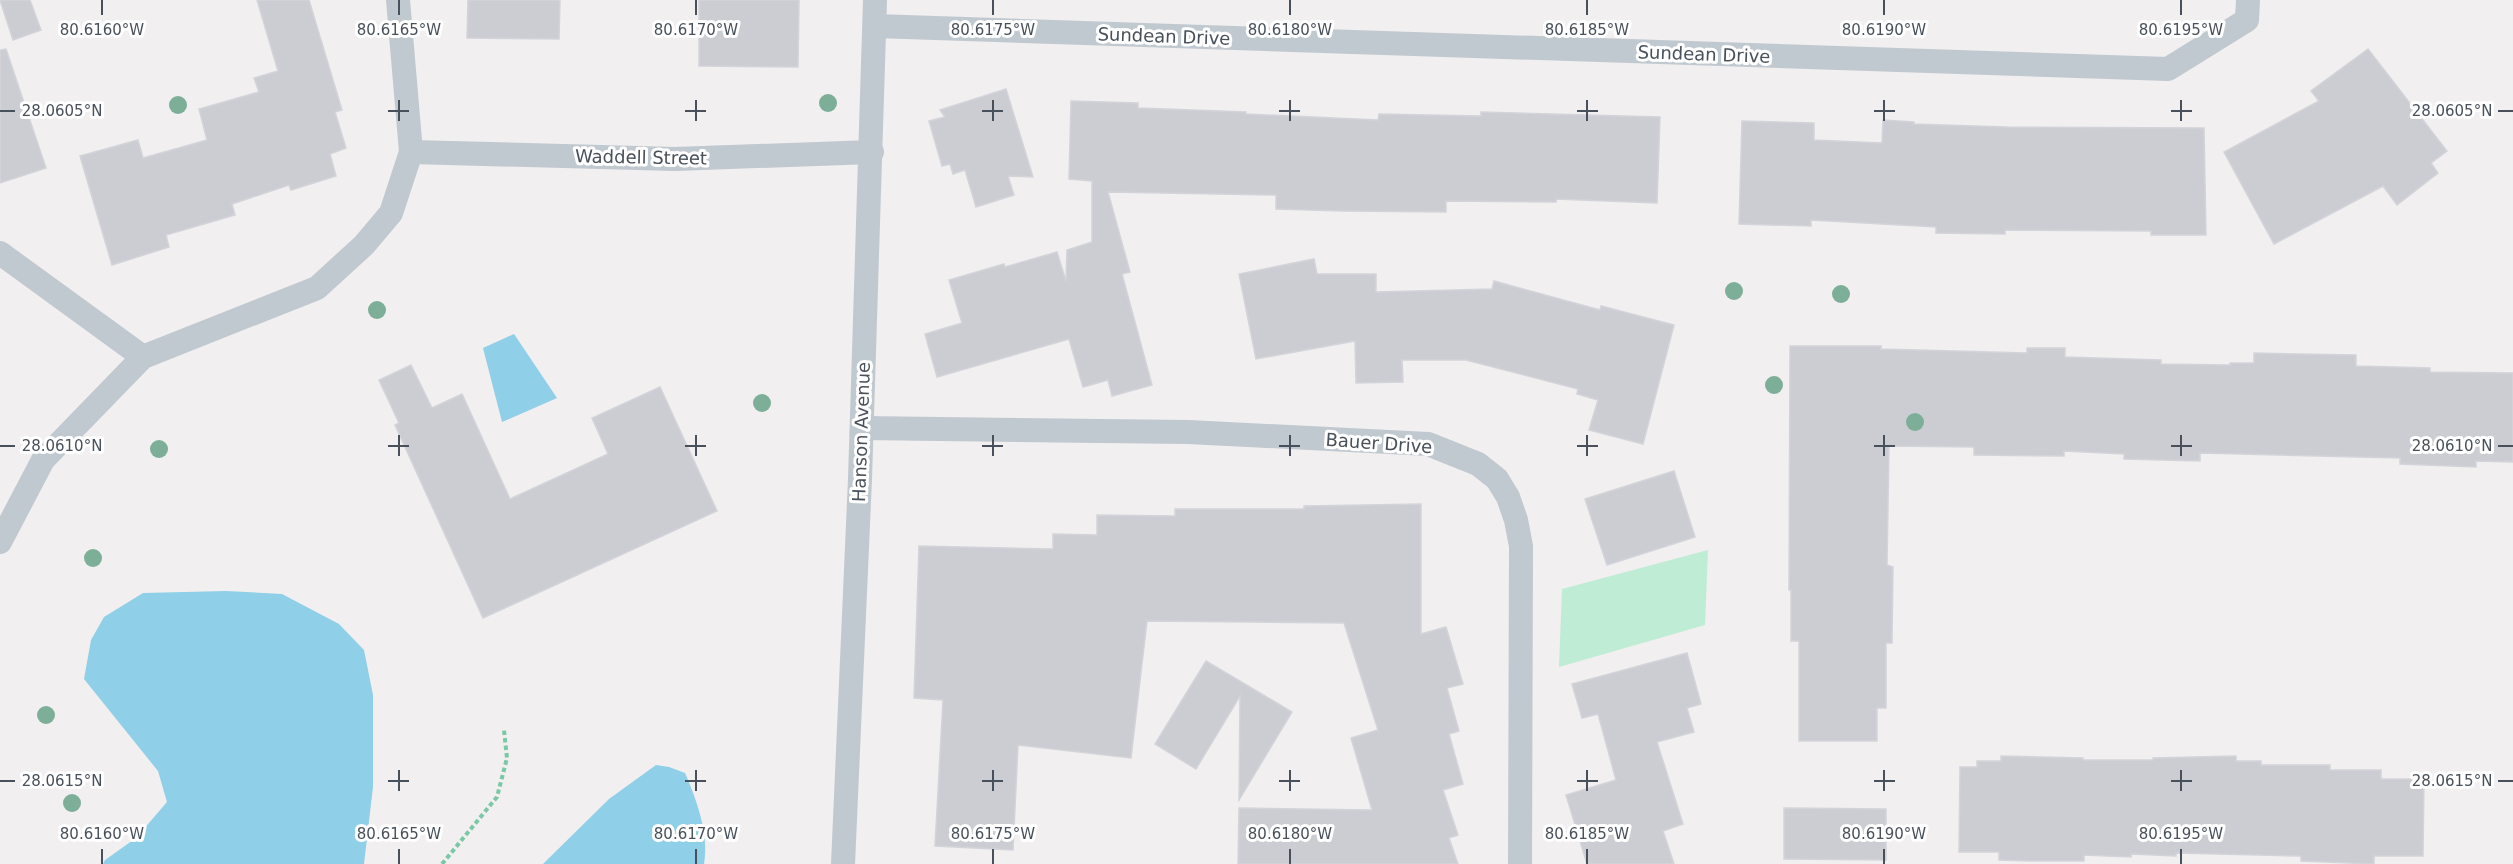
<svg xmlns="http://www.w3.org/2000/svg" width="2513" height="864" font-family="'DejaVu Sans',sans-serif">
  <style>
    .green { fill: #bfecd4 }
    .water { fill: #8fcfe7 }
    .building { fill: #cccdd3; stroke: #d3d4da; stroke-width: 1.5 }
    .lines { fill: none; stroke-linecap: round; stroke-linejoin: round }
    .path { stroke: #79c8a6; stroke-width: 4; stroke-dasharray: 4.5 3; stroke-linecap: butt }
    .service { stroke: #c0c8d0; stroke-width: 24 }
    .tree { fill: #7cae98 }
    .ticks { fill: none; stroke: #48515b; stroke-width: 2 }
    .labels { text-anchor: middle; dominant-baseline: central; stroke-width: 6; stroke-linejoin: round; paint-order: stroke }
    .street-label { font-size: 18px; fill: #48515b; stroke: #fff }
    .ticks-label { font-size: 15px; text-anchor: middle; fill: #48515b; stroke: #fff; stroke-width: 6; stroke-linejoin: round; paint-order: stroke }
  </style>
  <rect width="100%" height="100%" fill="#f1efef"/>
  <path class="green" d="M 1708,550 L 1705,625 L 1559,667 L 1562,589 Z"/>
  <g class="water">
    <path d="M 514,334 L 557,398 L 502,422 L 483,348 Z"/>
    <path d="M 226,591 L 282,594 L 339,624 L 364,650 L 373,695 L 373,787 L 364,864 L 103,864 L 105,860 L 136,838 L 167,802 L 158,771 L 84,679 L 91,640 L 104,617 L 143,593 Z"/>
    <path d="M 656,765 L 669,767 L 685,773 C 697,801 709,834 704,864 L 543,864 L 609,799 Z"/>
  </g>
  <g class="building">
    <path d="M 0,0 L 30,0 L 41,30 L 13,40 Z"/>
    <path d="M 257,0 L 309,0 L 342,110 L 335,112 L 346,148 L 330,154 L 336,176 L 291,190 L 289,185 L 232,204 L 235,215 L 166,235 L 169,247 L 112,265 L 80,156 L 138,140 L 143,158 L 207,140 L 199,109 L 259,92 L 254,78 L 278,71 Z"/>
    <path d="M 468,0 L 560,0 L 559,39 L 467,38 Z"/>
    <path d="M 699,0 L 799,0 L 798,67 L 699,66 Z"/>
    <path d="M 6,49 L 46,168 L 0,183 L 0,50 Z"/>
    <path d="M 2368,49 L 2447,151 L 2431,163 L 2438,173 L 2397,205 L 2383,186 L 2274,244 L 2224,152 L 2319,101 L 2311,91 Z"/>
    <path d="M 1006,89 L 1033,177 L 1008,176 L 1014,195 L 976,207 L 965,170 L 953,174 L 950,164 L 942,166 L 929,121 L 945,117 L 940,110 Z"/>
    <path d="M 1071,101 L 1138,103 L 1138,108 L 1246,112 L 1246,114 L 1378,120 L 1379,114 L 1481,116 L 1481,112 L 1660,117 L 1657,203 L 1556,199 L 1556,202 L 1446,201 L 1446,212 L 1342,211 L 1276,209 L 1276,195 L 1108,192 L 1130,272 L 1122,274 L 1152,385 L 1112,396 L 1108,380 L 1083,387 L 1069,339 L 937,377 L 925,334 L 962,323 L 949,280 L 1004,264 L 1005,267 L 1057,252 L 1066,281 L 1067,250 L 1092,242 L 1092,181 L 1069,179 Z"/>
    <path d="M 1883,120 L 1914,122 L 1914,124 L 2007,127 L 2204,128 L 2206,235 L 2151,235 L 2151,231 L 2005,230 L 2005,234 L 1936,233 L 1936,227 L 1811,220 L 1811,226 L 1739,224 L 1742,121 L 1814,123 L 1814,140 L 1882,143 Z"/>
    <path d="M 1314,259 L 1317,274 L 1376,274 L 1376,292 L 1492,289 L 1494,281 L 1600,310 L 1601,306 L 1674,325 L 1643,444 L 1589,430 L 1598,400 L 1577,394 L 1578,389 L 1466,360 L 1402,360 L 1403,382 L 1356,383 L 1355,341 L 1256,359 L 1239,274 Z"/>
    <path d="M 1790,346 L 1881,346 L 1881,349 L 2027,353 L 2027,348 L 2065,348 L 2065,357 L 2161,360 L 2161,364 L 2230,365 L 2230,363 L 2254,363 L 2254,353 L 2356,355 L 2356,366 L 2430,368 L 2430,372 L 2513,373 L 2513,462 L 2476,461 L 2476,467 L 2400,464 L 2400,458 L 2200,453 L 2200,461 L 2124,459 L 2124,454 L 2064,451 L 2064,456 L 1974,455 L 1974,447 L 1889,446 L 1887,565 L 1893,567 L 1892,643 L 1886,643 L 1886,708 L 1877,708 L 1877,741 L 1799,741 L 1799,641 L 1791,641 L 1791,590 L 1789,590 Z"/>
    <path d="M 411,365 L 432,408 L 462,394 L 510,499 L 608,454 L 592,418 L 660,387 L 717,511 L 483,618 L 395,425 L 399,423 L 379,380 Z"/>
    <path d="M 1674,471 L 1695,537 L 1607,565 L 1585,499 Z"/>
    <path d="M 1421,504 L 1421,634 L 1446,627 L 1463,684 L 1447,688 L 1459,731 L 1449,734 L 1463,784 L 1443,790 L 1458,835 L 1449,838 L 1458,864 L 1238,864 L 1239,808 L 1372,810 L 1351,738 L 1378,730 L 1344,623 L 1147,621 L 1131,758 L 1018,745 L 1013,850 L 935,846 L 943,700 L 914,698 L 919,546 L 1053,549 L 1053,534 L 1097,535 L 1097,515 L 1175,516 L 1175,509 L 1304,509 L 1304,506 Z"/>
    <path d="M 1687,653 L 1701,704 L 1687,708 L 1694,732 L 1657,742 L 1683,824 L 1663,831 L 1674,864 L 1587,864 L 1566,795 L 1616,780 L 1598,714 L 1582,718 L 1572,684 Z"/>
    <path d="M 1206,661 L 1292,712 L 1239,800 L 1240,696 L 1196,769 L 1155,744 Z"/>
    <path d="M 2001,756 L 2083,758 L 2083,760 L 2153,760 L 2153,758 L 2236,756 L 2236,761 L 2261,761 L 2261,765 L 2330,765 L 2330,770 L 2381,770 L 2381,779 L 2424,779 L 2423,856 L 2374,856 L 2374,864 L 2301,861 L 2301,856 L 2176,853 L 2176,856 L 2131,854 L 2131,857 L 2084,855 L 2084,861 L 2031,861 L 1999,860 L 1999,852 L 1959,852 L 1960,767 L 1977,767 L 1977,761 L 2001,761 Z"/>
    <path d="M 1784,808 L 1886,809 L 1886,860 L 1784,859 Z"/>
  </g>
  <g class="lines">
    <path class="path" d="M 442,864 L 497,797 L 507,758 L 504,730"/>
    <g class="service">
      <path d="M 875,26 L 2168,69 L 2247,20 L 2248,0"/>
      <path d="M 411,152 L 675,159 L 872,152"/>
      <path d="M 0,253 L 143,357"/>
      <path d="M 862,428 L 1188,432 L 1428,444 L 1478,464 L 1497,479 L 1508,497 L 1516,520 L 1521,546 L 1520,864"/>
      <path d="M 0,542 L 43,460 L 143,357 L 317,288 L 364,245 L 391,213 L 411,152 L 398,0"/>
      <path d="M 843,864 L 860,479 L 875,0"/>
    </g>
  </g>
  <g class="tree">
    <circle cx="828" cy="103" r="9"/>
    <circle cx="178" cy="105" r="9"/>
    <circle cx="1734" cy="291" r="9"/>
    <circle cx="1841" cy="294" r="9"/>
    <circle cx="377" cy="310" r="9"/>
    <circle cx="1774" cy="385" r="9"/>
    <circle cx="762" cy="403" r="9"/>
    <circle cx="1915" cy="422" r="9"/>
    <circle cx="159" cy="449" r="9"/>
    <circle cx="93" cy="558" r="9"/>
    <circle cx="46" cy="715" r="9"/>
    <circle cx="72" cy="803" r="9"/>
  </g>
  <path class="ticks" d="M 102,0 L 102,15M 399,0 L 399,15M 696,0 L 696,15M 993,0 L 993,15M 1290,0 L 1290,15M 1587,0 L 1587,15M 1884,0 L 1884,15M 2181,0 L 2181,15M 399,100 L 399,121M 696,100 L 696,121M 993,100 L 993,121M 1290,100 L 1290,121M 1587,100 L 1587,121M 1884,100 L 1884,121M 2181,100 L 2181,121M 0,111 L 15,111M 388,111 L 409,111M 685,111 L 706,111M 982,111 L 1003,111M 1279,111 L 1300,111M 1577,111 L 1598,111M 1874,111 L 1895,111M 2171,111 L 2192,111M 2498,111 L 2513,111M 399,435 L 399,456M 696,435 L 696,456M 993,435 L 993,456M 1290,435 L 1290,456M 1587,435 L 1587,456M 1884,435 L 1884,456M 2181,435 L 2181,456M 0,446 L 15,446M 388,446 L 409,446M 685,446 L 706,446M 982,446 L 1003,446M 1279,446 L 1300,446M 1577,446 L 1598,446M 1874,446 L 1895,446M 2171,446 L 2192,446M 2498,446 L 2513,446M 399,770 L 399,791M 696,770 L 696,791M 993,770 L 993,791M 1290,770 L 1290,791M 1587,770 L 1587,791M 1884,770 L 1884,791M 2181,770 L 2181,791M 0,781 L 15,781M 388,781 L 409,781M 685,781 L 706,781M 982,781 L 1003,781M 1279,781 L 1300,781M 1577,781 L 1598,781M 1874,781 L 1895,781M 2171,781 L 2192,781M 2498,781 L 2513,781M 102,849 L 102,864M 399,849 L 399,864M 696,849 L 696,864M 993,849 L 993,864M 1290,849 L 1290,864M 1587,849 L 1587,864M 1884,849 L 1884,864M 2181,849 L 2181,864"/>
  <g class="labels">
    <g class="street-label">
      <text transform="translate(1164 36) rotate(2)">Sundean Drive</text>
      <text transform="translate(1704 54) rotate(2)">Sundean Drive</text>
      <text transform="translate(641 157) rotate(1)">Waddell Street</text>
      <text transform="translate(861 432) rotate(-88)">Hanson Avenue</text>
      <text transform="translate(1379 443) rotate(4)">Bauer Drive</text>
    </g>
  </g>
  <g class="ticks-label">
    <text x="102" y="35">80.6160°W</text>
    <text x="399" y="35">80.6165°W</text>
    <text x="696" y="35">80.6170°W</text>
    <text x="993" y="35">80.6175°W</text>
    <text x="1290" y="35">80.6180°W</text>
    <text x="1587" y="35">80.6185°W</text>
    <text x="1884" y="35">80.6190°W</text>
    <text x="2181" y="35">80.6195°W</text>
    <text x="2452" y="116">28.0605°N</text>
    <text x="62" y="116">28.0605°N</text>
    <text x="2452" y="451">28.0610°N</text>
    <text x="62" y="451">28.0610°N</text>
    <text x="2452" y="786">28.0615°N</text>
    <text x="62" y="786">28.0615°N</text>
    <text x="102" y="839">80.6160°W</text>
    <text x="399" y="839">80.6165°W</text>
    <text x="696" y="839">80.6170°W</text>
    <text x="993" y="839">80.6175°W</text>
    <text x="1290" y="839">80.6180°W</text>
    <text x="1587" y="839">80.6185°W</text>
    <text x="1884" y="839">80.6190°W</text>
    <text x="2181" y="839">80.6195°W</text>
  </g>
</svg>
